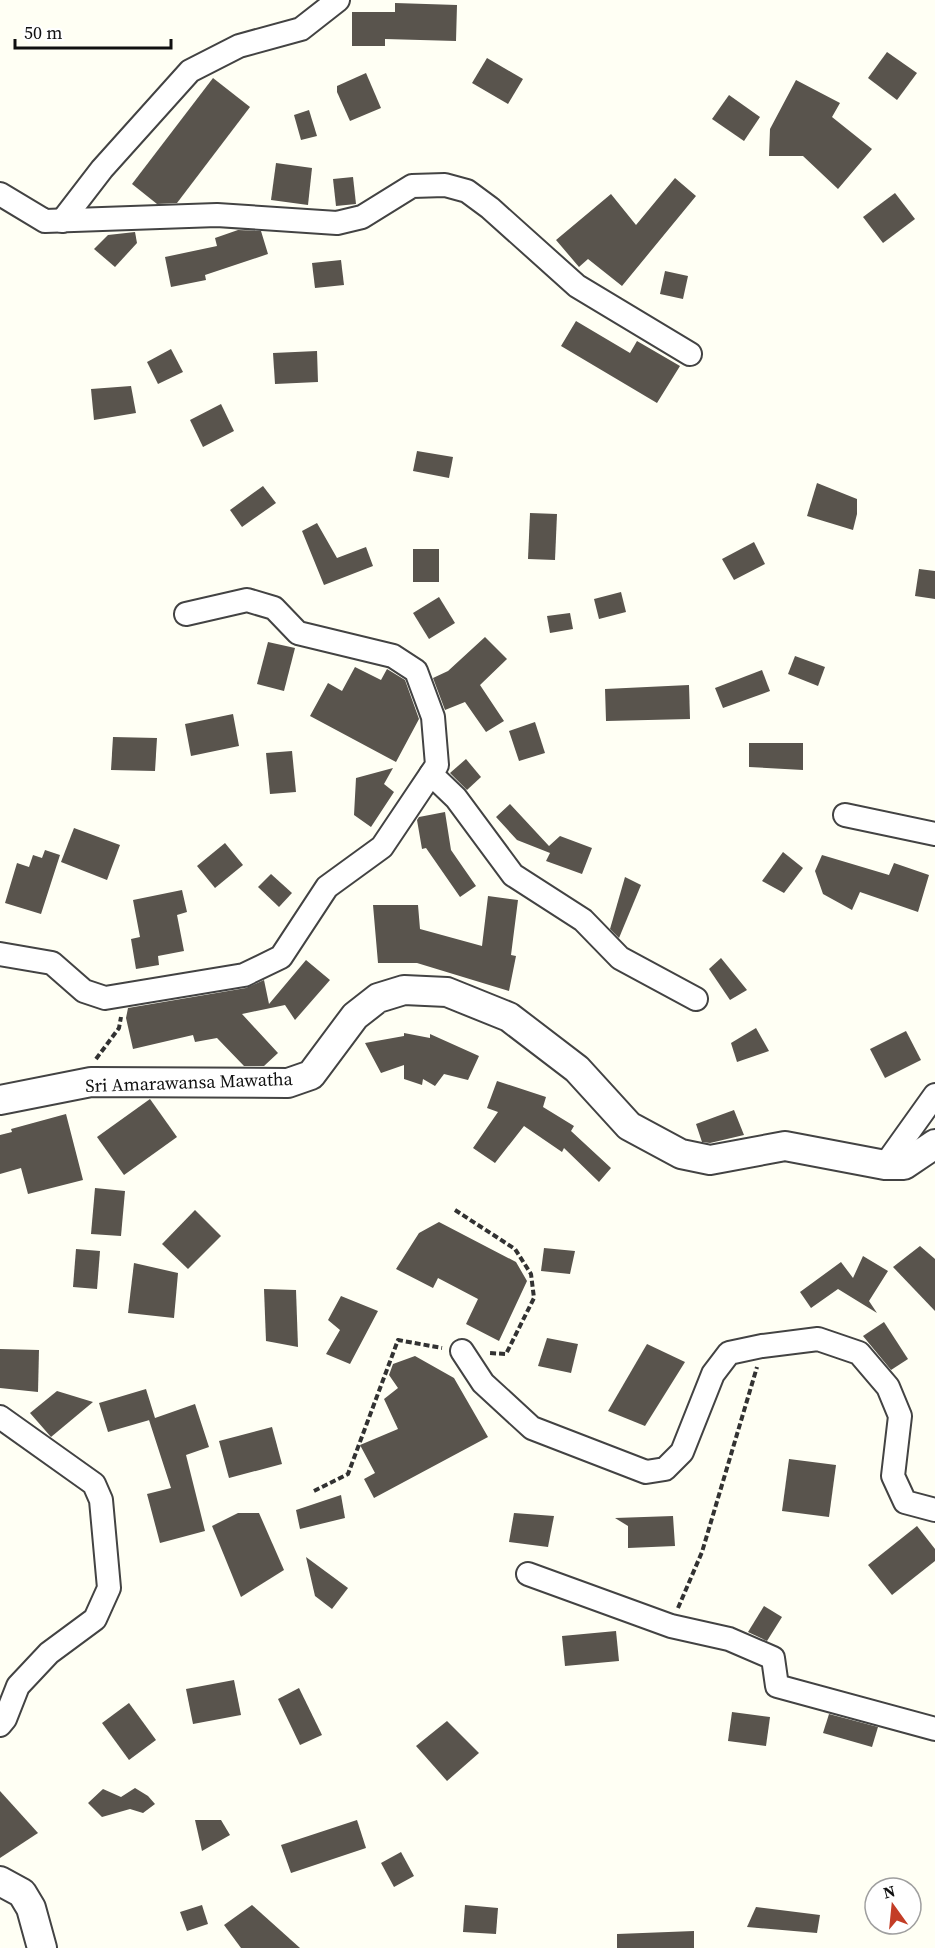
<svg xmlns="http://www.w3.org/2000/svg" width="935" height="1948" font-family="'Source Serif 4',serif">
  <style>
    .building { fill: #59544d }
    .lines { fill: none; stroke-linecap: round; stroke-linejoin: round }
    .minor-casing { stroke: #434343; stroke-width: 26 }
    .tertiary-casing { stroke: #434343; stroke-width: 32 }
    .path { stroke: #323232; stroke-width: 4; stroke-dasharray: 6 3; stroke-linecap: butt }
    .minor { stroke: #fff; stroke-width: 22 }
    .tertiary { stroke: #fff; stroke-width: 28 }
    .labels { text-anchor: middle; dominant-baseline: central; stroke-width: 6; stroke-linejoin: round; paint-order: stroke }
    .street-label { font-size: 18px; fill: #101010; stroke: #fff }
  </style>
  <rect width="100%" height="100%" fill="#fffff4"/>
  <g class="building">
    <path d="M 395,3 L 457,5 L 456,41 L 385,39 L 385,46 L 352,46 L 352,12 L 395,12 Z"/>
    <path d="M 887,52 L 917,73 L 897,100 L 868,78 Z"/>
    <path d="M 487,58 L 523,79 L 508,104 L 472,83 Z"/>
    <path d="M 366,73 L 381,108 L 350,121 L 337,92 L 337,86 Z"/>
    <path d="M 213,78 L 250,107 L 177,203 L 157,204 L 132,184 Z"/>
    <path d="M 796,80 L 840,103 L 832,117 L 872,149 L 838,189 L 803,156 L 769,156 L 770,129 Z"/>
    <path d="M 729,95 L 760,117 L 744,141 L 712,119 Z"/>
    <path d="M 309,110 L 317,136 L 301,140 L 294,115 Z"/>
    <path d="M 276,163 L 312,168 L 308,205 L 271,200 Z"/>
    <path d="M 353,177 L 356,204 L 336,206 L 333,179 Z"/>
    <path d="M 675,178 L 696,196 L 622,286 L 588,259 L 579,267 L 556,240 L 611,194 L 636,225 Z"/>
    <path d="M 895,193 L 915,219 L 883,243 L 863,217 Z"/>
    <path d="M 238,230 L 261,231 L 268,254 L 205,275 L 206,280 L 171,287 L 165,257 L 217,246 L 215,238 Z"/>
    <path d="M 135,232 L 137,243 L 115,267 L 94,249 L 108,235 Z"/>
    <path d="M 341,260 L 344,285 L 315,288 L 312,263 Z"/>
    <path d="M 665,271 L 688,276 L 683,299 L 660,294 Z"/>
    <path d="M 576,321 L 630,353 L 637,341 L 680,366 L 657,403 L 561,346 Z"/>
    <path d="M 171,349 L 183,372 L 158,384 L 147,362 Z"/>
    <path d="M 317,351 L 318,382 L 275,384 L 273,353 Z"/>
    <path d="M 131,386 L 136,413 L 94,420 L 91,389 Z"/>
    <path d="M 221,404 L 234,431 L 203,447 L 190,420 Z"/>
    <path d="M 417,451 L 453,457 L 449,478 L 413,471 Z"/>
    <path d="M 817,483 L 857,499 L 857,514 L 853,530 L 807,516 Z"/>
    <path d="M 263,486 L 276,503 L 242,527 L 230,510 Z"/>
    <path d="M 530,513 L 557,514 L 555,560 L 528,559 Z"/>
    <path d="M 317,523 L 337,558 L 366,547 L 373,566 L 324,585 L 302,531 Z"/>
    <path d="M 754,542 L 765,564 L 734,580 L 722,559 Z"/>
    <rect x="413" y="549" width="26" height="33"/>
    <path d="M 919,569 L 935,571 L 935,599 L 915,596 Z"/>
    <path d="M 621,592 L 626,612 L 599,619 L 594,599 Z"/>
    <path d="M 439,597 L 455,623 L 429,639 L 413,613 Z"/>
    <path d="M 570,613 L 573,629 L 550,633 L 547,616 Z"/>
    <path d="M 485,637 L 507,659 L 480,685 L 504,721 L 486,732 L 465,702 L 445,710 L 433,678 L 448,671 Z"/>
    <path d="M 268,642 L 295,648 L 284,691 L 257,684 Z"/>
    <path d="M 795,656 L 825,667 L 818,686 L 788,674 Z"/>
    <path d="M 355,667 L 381,680 L 387,669 L 405,680 L 419,719 L 396,762 L 310,716 L 328,683 L 342,691 Z"/>
    <path d="M 762,670 L 770,691 L 723,708 L 715,688 Z"/>
    <path d="M 689,685 L 690,719 L 606,721 L 605,689 Z"/>
    <path d="M 233,714 L 239,746 L 191,756 L 185,724 Z"/>
    <path d="M 535,722 L 545,753 L 519,761 L 509,731 Z"/>
    <path d="M 113,737 L 157,738 L 155,771 L 111,770 Z"/>
    <path d="M 749,743 L 803,743 L 803,770 L 749,767 Z"/>
    <path d="M 292,751 L 296,792 L 270,794 L 266,753 Z"/>
    <path d="M 466,759 L 481,777 L 467,790 L 450,773 Z"/>
    <path d="M 393,768 L 384,784 L 394,792 L 371,827 L 354,815 L 356,778 Z"/>
    <path d="M 510,804 L 549,846 L 560,836 L 592,848 L 582,874 L 546,861 L 550,853 L 517,840 L 496,817 Z"/>
    <path d="M 445,812 L 451,850 L 476,886 L 460,897 L 426,848 L 422,849 L 417,820 L 419,817 Z"/>
    <path d="M 74,828 L 120,845 L 107,880 L 61,862 Z"/>
    <path d="M 225,843 L 243,865 L 215,888 L 197,866 Z"/>
    <path d="M 45,850 L 60,855 L 41,914 L 5,903 L 17,863 L 29,867 L 33,855 L 42,858 Z"/>
    <path d="M 783,852 L 803,868 L 784,893 L 762,881 Z"/>
    <path d="M 822,855 L 889,875 L 894,863 L 929,875 L 918,912 L 860,892 L 852,910 L 823,894 L 815,871 Z"/>
    <path d="M 271,874 L 292,893 L 279,907 L 258,887 Z"/>
    <path d="M 625,877 L 641,885 L 619,938 L 610,929 Z"/>
    <path d="M 182,890 L 187,912 L 177,915 L 184,951 L 158,956 L 159,965 L 136,969 L 131,939 L 140,937 L 133,900 Z"/>
    <path d="M 488,896 L 518,900 L 511,955 L 516,956 L 509,991 L 417,963 L 378,963 L 373,905 L 418,905 L 420,929 L 482,946 Z"/>
    <path d="M 721,958 L 747,990 L 730,1000 L 709,969 Z"/>
    <path d="M 306,960 L 330,980 L 295,1020 L 285,1005 L 242,1014 L 278,1053 L 264,1066 L 244,1066 L 217,1038 L 195,1042 L 193,1035 L 133,1049 L 126,1018 L 128,1008 L 246,988 L 264,980 L 269,1004 Z"/>
    <path d="M 756,1028 L 769,1051 L 737,1062 L 731,1043 Z"/>
    <path d="M 906,1031 L 921,1060 L 885,1078 L 870,1049 Z"/>
    <path d="M 404,1033 L 430,1038 L 430,1034 L 479,1056 L 468,1080 L 444,1074 L 435,1086 L 423,1079 L 422,1085 L 404,1079 L 404,1065 L 381,1073 L 365,1043 L 404,1036 Z"/>
    <path d="M 497,1081 L 546,1097 L 543,1107 L 574,1126 L 571,1131 L 611,1168 L 599,1182 L 564,1148 L 562,1152 L 524,1126 L 495,1163 L 473,1148 L 498,1112 L 487,1108 Z"/>
    <path d="M 150,1099 L 177,1137 L 124,1175 L 97,1137 Z"/>
    <path d="M 734,1110 L 744,1135 L 710,1143 L 702,1142 L 696,1124 Z"/>
    <path d="M 66,1114 L 83,1180 L 28,1194 L 21,1168 L 0,1174 L 0,1135 L 12,1132 L 11,1129 Z"/>
    <path d="M 95,1188 L 125,1191 L 121,1236 L 91,1234 Z"/>
    <path d="M 195,1210 L 221,1236 L 188,1269 L 162,1244 Z"/>
    <path d="M 439,1222 L 516,1262 L 527,1281 L 499,1341 L 466,1324 L 478,1299 L 438,1278 L 433,1288 L 396,1269 L 419,1233 Z"/>
    <path d="M 920,1246 L 935,1259 L 935,1311 L 893,1267 Z"/>
    <path d="M 544,1248 L 575,1251 L 570,1274 L 541,1271 Z"/>
    <path d="M 76,1249 L 100,1251 L 97,1289 L 73,1287 Z"/>
    <path d="M 863,1256 L 888,1271 L 869,1301 L 877,1313 L 838,1289 L 811,1308 L 800,1292 L 841,1262 L 853,1278 Z"/>
    <path d="M 134,1263 L 178,1273 L 174,1318 L 128,1313 Z"/>
    <path d="M 264,1289 L 296,1290 L 298,1347 L 266,1341 Z"/>
    <path d="M 341,1296 L 378,1311 L 350,1364 L 326,1354 L 340,1330 L 328,1320 Z"/>
    <path d="M 884,1322 L 908,1359 L 891,1370 L 863,1336 Z"/>
    <path d="M 547,1338 L 578,1344 L 571,1373 L 538,1366 Z"/>
    <path d="M 647,1344 L 685,1362 L 645,1426 L 608,1411 Z"/>
    <path d="M 0,1349 L 39,1350 L 38,1392 L 0,1388 Z"/>
    <path d="M 415,1356 L 454,1378 L 488,1437 L 374,1498 L 364,1479 L 375,1473 L 360,1445 L 398,1429 L 384,1399 L 398,1388 L 389,1375 L 393,1364 Z"/>
    <path d="M 146,1389 L 155,1418 L 195,1404 L 209,1447 L 186,1455 L 205,1531 L 160,1543 L 147,1494 L 171,1488 L 149,1420 L 153,1419 L 108,1432 L 99,1403 Z"/>
    <path d="M 57,1391 L 93,1402 L 51,1437 L 30,1413 Z"/>
    <path d="M 272,1427 L 282,1464 L 229,1478 L 219,1441 Z"/>
    <path d="M 789,1459 L 836,1465 L 829,1517 L 782,1511 Z"/>
    <path d="M 341,1495 L 345,1518 L 300,1529 L 296,1510 Z"/>
    <path d="M 238,1513 L 259,1513 L 284,1570 L 241,1597 L 212,1526 Z"/>
    <path d="M 514,1513 L 554,1516 L 548,1547 L 509,1542 Z"/>
    <path d="M 673,1516 L 675,1546 L 628,1548 L 628,1526 L 615,1518 Z"/>
    <path d="M 917,1526 L 935,1549 L 935,1561 L 892,1595 L 868,1565 Z"/>
    <path d="M 306,1557 L 348,1588 L 332,1609 L 315,1596 Z"/>
    <path d="M 764,1606 L 782,1617 L 767,1641 L 748,1632 Z"/>
    <path d="M 616,1631 L 619,1661 L 565,1666 L 562,1636 Z"/>
    <path d="M 234,1680 L 241,1715 L 193,1724 L 186,1689 Z"/>
    <path d="M 299,1688 L 322,1735 L 300,1745 L 278,1699 Z"/>
    <path d="M 129,1703 L 156,1740 L 129,1760 L 102,1723 Z"/>
    <path d="M 732,1712 L 770,1717 L 766,1746 L 728,1741 Z"/>
    <path d="M 829,1714 L 878,1727 L 872,1747 L 823,1733 Z"/>
    <path d="M 447,1721 L 479,1753 L 447,1781 L 416,1746 Z"/>
    <path d="M 135,1788 L 148,1796 L 155,1804 L 143,1813 L 130,1809 L 102,1817 L 88,1803 L 103,1789 L 121,1797 Z"/>
    <path d="M 0,1791 L 38,1833 L 0,1858 Z"/>
    <path d="M 195,1820 L 221,1820 L 230,1835 L 202,1851 Z"/>
    <path d="M 357,1820 L 366,1848 L 291,1873 L 281,1845 Z"/>
    <path d="M 401,1852 L 414,1876 L 394,1887 L 381,1863 Z"/>
    <path d="M 202,1905 L 208,1924 L 187,1931 L 180,1912 Z"/>
    <path d="M 252,1905 L 300,1948 L 241,1948 L 224,1925 Z"/>
    <path d="M 465,1905 L 498,1908 L 496,1934 L 463,1932 Z"/>
    <path d="M 756,1907 L 820,1915 L 817,1933 L 747,1927 Z"/>
    <path d="M 694,1931 L 694,1948 L 617,1948 L 617,1934 Z"/>
  </g>
  <g class="lines">
    <defs>
      <g id="minor">
        <path d="M 0,194 L 45,221 L 217,215 L 337,223 L 362,217 L 412,186 L 445,185 L 467,191 L 490,208 L 577,286 L 690,354"/>
        <path d="M 62,221 L 102,169 L 190,71 L 239,46 L 301,29 L 338,0"/>
        <path d="M 431,774 L 456,798 L 513,875 L 583,920 L 620,958 L 696,999"/>
        <path d="M 845,815 L 935,834"/>
        <path d="M 0,954 L 52,963 L 84,991 L 105,998 L 244,975 L 281,957 L 327,887 L 382,847 L 437,765 L 433,717 L 416,671 L 393,656 L 298,633 L 274,608 L 247,600 L 186,614"/>
        <path d="M 885,1165 L 935,1095"/>
        <path d="M 462,1351 L 483,1383 L 532,1428 L 646,1472 L 665,1469 L 682,1452 L 713,1374 L 729,1353 L 762,1346 L 818,1339 L 859,1353 L 888,1387 L 900,1416 L 893,1476 L 905,1502 L 935,1510"/>
        <path d="M 0,1417 L 94,1484 L 101,1500 L 109,1588 L 95,1619 L 49,1653 L 18,1686 L 5,1719 L 0,1725"/>
        <path d="M 528,1574 L 671,1626 L 729,1639 L 773,1658 L 777,1686 L 935,1729"/>
      </g>
      <g id="tertiary">
        <path d="M 0,1100 L 91,1082 L 288,1083 L 311,1075 L 355,1016 L 378,998 L 404,990 L 447,992 L 509,1017 L 577,1069 L 629,1126 L 681,1154 L 710,1160 L 785,1146 L 885,1165 L 904,1165 L 935,1144"/>
        <path d="M 0,1881 L 22,1893 L 31,1908 L 42,1948"/>
      </g>
    </defs>
    <use href="#minor" class="minor-casing"/>
    <use href="#tertiary" class="tertiary-casing"/>
    <g class="path">
      <path d="M 96,1059 L 119,1028 L 121,1017"/>
      <path d="M 455,1210 L 515,1249 L 531,1274 L 534,1298 L 506,1354 L 488,1353"/>
      <path d="M 314,1491 L 348,1474 L 398,1340 L 442,1348"/>
      <path d="M 678,1608 L 702,1552 L 757,1367"/>
    </g>
    <use href="#minor" class="minor"/>
    <use href="#tertiary" class="tertiary"/>
  </g>
  <g class="labels">
    <g class="street-label">
      <text transform="translate(189 1082) rotate(-2)">Sri Amarawansa Mawatha</text>
    </g>
  </g>
  <g transform="translate(893 1906) rotate(345)"><circle r="28" fill="#ffffff" stroke="#9f9f9f" stroke-width="1.5"/>
  <path d="M0-4.5L10 22L0 15L-10 22Z" fill="#c33d26"/>
  <text y="-9" font-size="16" font-weight="bold" text-anchor="middle" fill="#101010">N</text>
  </g>
  <path d="M15 39v9h156v-9" fill="none" stroke="#101010" stroke-width="3"/>
  <text x="24" y="39" font-size="18" fill="#101010" stroke="#ffffff" stroke-width="4.5" paint-order="stroke">50 m</text>
</svg>
